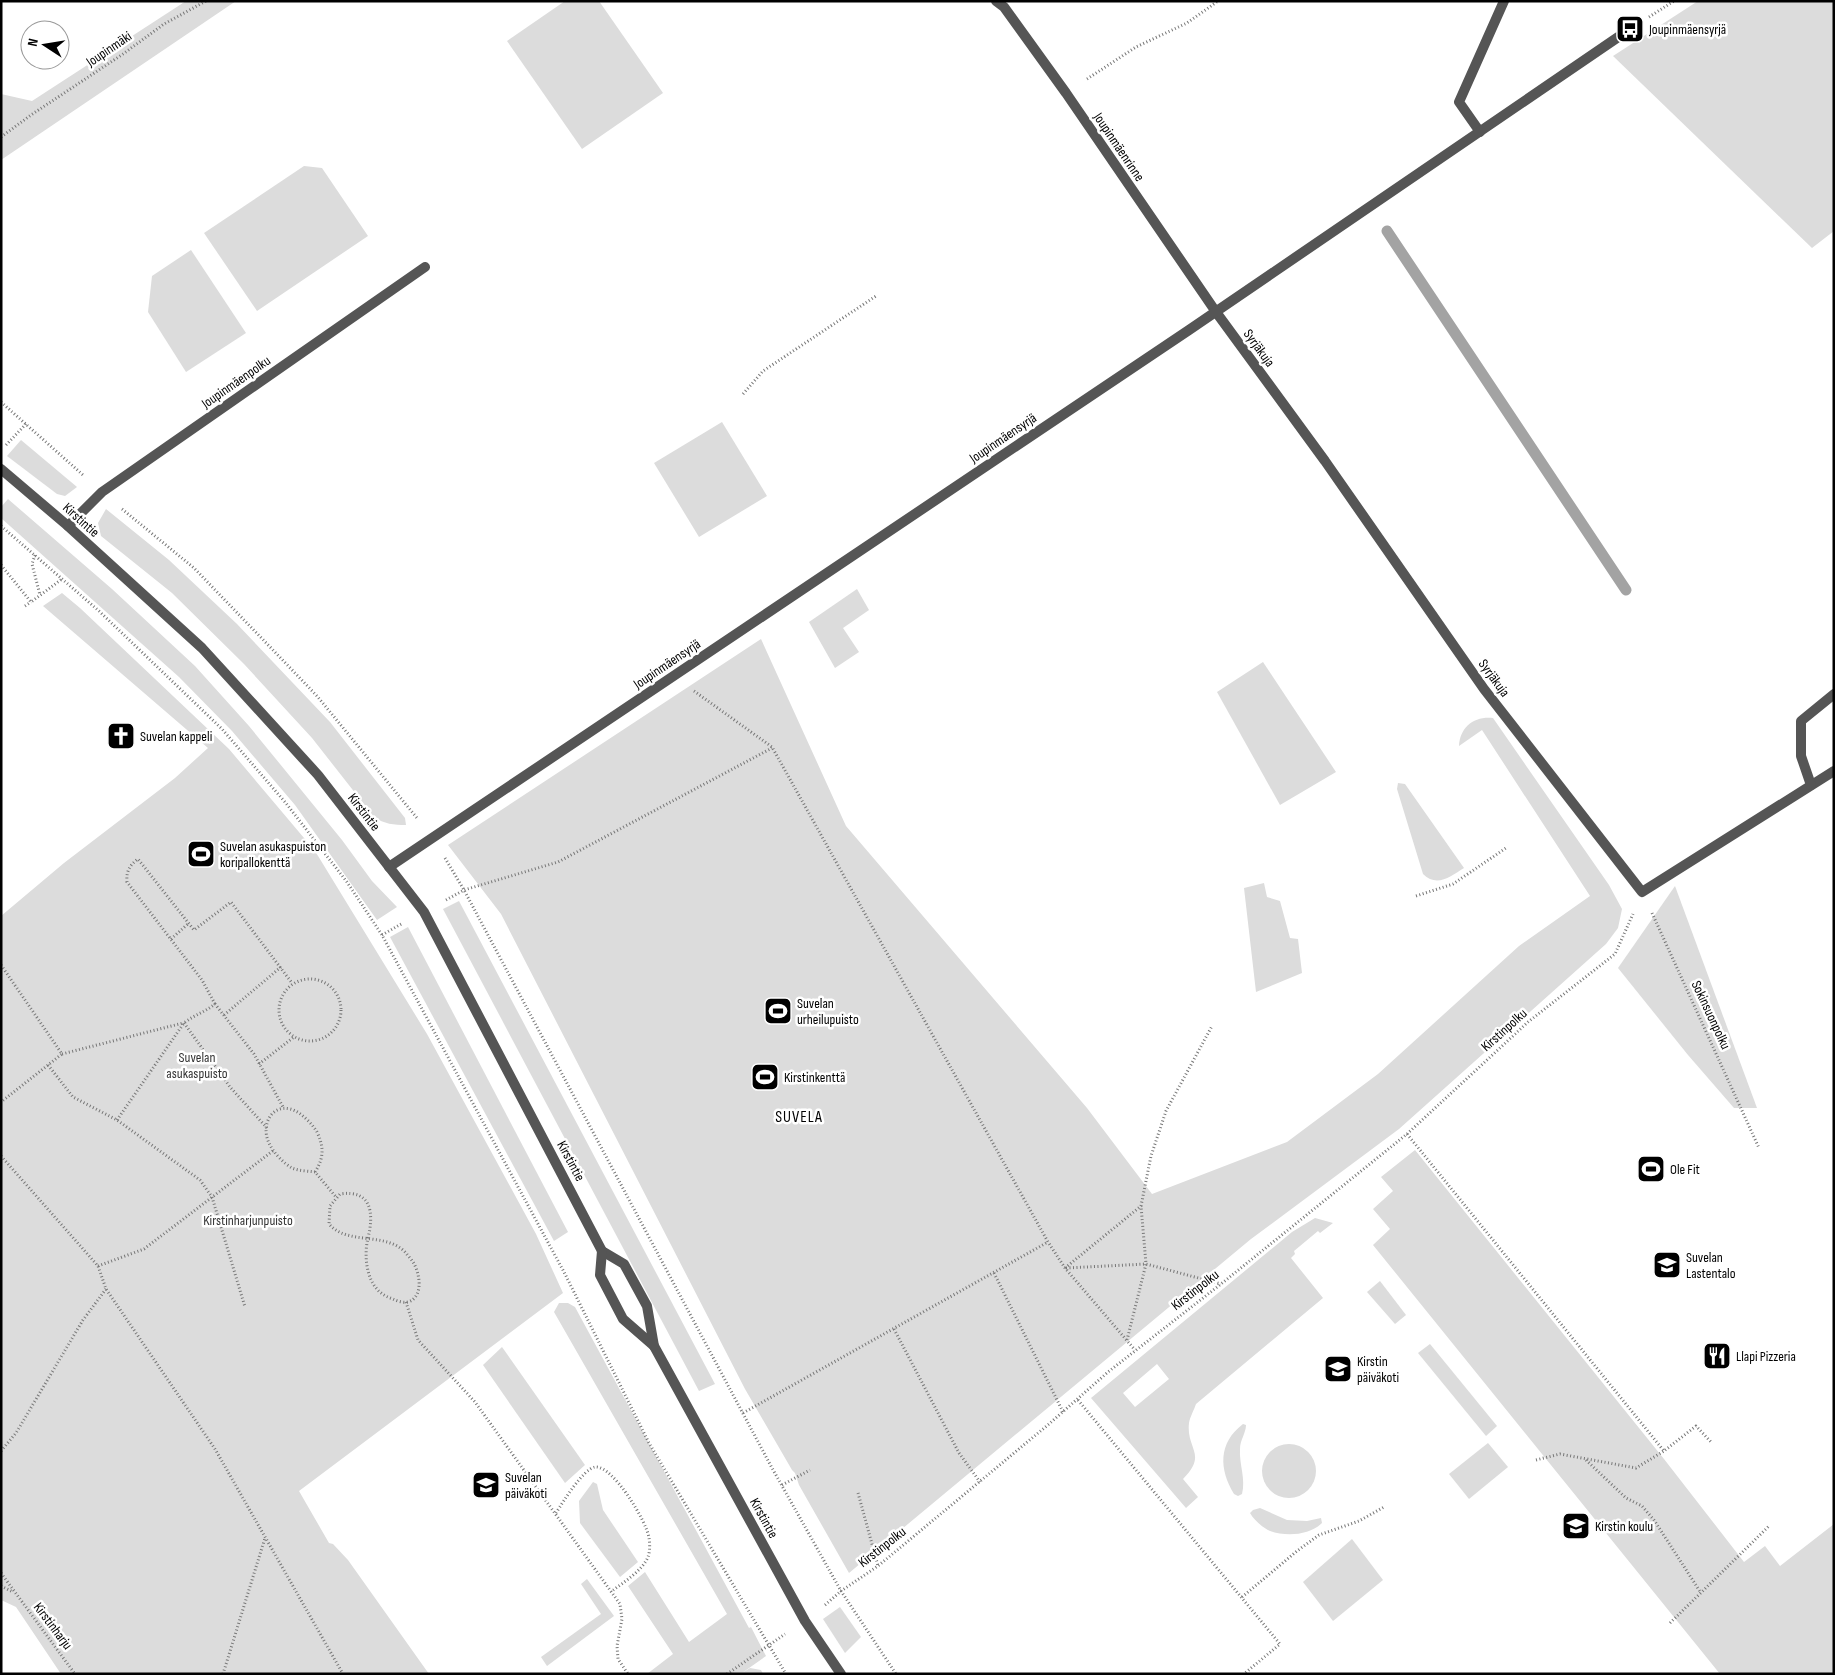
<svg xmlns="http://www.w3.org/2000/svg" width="1835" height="1675" font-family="'Sofia Sans Condensed',sans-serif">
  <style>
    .green { fill: #dcdcdc; fill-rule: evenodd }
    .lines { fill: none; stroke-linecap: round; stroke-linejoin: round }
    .stream { stroke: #a3a3a3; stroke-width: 11 }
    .path { stroke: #777; stroke-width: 3; stroke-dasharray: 1 2.5; stroke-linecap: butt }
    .service { stroke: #555; stroke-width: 10 }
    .minor { stroke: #555; stroke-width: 10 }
    .tertiary { stroke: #555; stroke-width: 10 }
    .labels { text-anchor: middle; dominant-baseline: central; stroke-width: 5; stroke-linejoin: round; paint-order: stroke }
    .poi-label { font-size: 14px; fill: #000; stroke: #fff; text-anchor: start }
    .street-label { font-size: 14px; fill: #000; stroke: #fff }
    .park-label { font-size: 14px; fill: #333; stroke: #fff }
    .quarter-label { font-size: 16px; letter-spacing: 1px; fill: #000; stroke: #fff }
  </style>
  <rect width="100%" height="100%" fill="#fff"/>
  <g class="green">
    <path d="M 186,1 L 236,1 L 1,160 L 1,94 L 32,101 Z"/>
    <path d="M 565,1 L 599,1 L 663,93 L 582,149 L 507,41 Z"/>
    <path d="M 1698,1 L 1834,1 L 1834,231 L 1812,248 L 1613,56 Z"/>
    <path d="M 304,166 L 322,168 L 368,236 L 257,311 L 204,233 Z"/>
    <path d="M 191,250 L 246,333 L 186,372 L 148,312 L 152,276 Z"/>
    <path d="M 722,422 L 767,496 L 699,537 L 654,463 Z"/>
    <path d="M 21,440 L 77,487 L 65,496 L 57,494 L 7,456 Z"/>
    <path d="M 8,499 L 112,589 L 195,666 L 249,726 L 342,840 L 372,881 L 397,907 L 377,920 L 295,805 L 232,731 L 179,677 L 1,518 L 1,507 Z"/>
    <path d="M 106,509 L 169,560 L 237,624 L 330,722 L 405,818 L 406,825 C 394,825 384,824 374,817 L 312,738 L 244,664 L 172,593 L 101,536 L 98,523 Z"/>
    <path d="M 857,589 L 869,610 L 843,628 L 859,652 L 835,668 L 809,622 Z"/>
    <path d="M 62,593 L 80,608 L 229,749 L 315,851 L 427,1034 L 536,1234 L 563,1293 L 299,1491 L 329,1543 L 333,1544 L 348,1560 L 429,1674 L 61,1674 L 16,1607 L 1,1600 L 1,916 L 64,863 L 175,778 L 208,748 L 43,606 Z"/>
    <path d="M 761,639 L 846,826 L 1087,1108 L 1152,1194 L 1287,1142 L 1378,1074 L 1519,946 L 1590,896 L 1482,730 L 1459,746 C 1460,727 1474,716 1493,718 L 1609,885 L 1622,909 L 1618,928 L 1606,944 L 1399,1129 L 1251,1239 L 849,1573 L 799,1485 L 795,1473 L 792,1470 L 745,1389 L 501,914 L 448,845 Z"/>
    <path d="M 1263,662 L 1336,772 L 1280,805 L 1217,692 Z"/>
    <path d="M 1398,783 L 1405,784 L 1464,868 C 1451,876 1437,888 1423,874 L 1397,789 Z"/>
    <path d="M 1264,883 L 1267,897 L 1280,901 L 1290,938 L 1298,939 L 1302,973 L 1256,992 L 1244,888 Z"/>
    <path d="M 1675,886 L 1757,1108 L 1734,1108 L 1688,1055 L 1618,968 Z"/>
    <path d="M 459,901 L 715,1384 L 699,1391 L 443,909 Z"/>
    <path d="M 408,927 L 568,1232 L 554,1241 L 390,937 Z"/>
    <path d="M 1415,1150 L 1664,1459 L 1744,1562 L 1765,1546 L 1780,1566 L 1834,1524 L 1834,1674 L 1720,1674 L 1373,1245 L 1390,1229 L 1373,1209 L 1393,1191 L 1381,1177 Z"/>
    <path d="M 1315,1218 L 1333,1223 L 1320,1233 L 1318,1231 L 1294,1251 L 1295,1254 L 1291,1258 L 1323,1298 L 1196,1404 C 1194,1410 1190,1417 1189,1423 C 1186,1449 1208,1454 1183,1479 L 1198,1497 L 1186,1508 L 1091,1398 L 1292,1232 ZM 1157,1364 L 1169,1379 L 1135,1407 L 1123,1393 Z"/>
    <path d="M 1380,1281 L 1406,1315 L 1395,1324 L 1367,1292 Z"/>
    <path d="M 559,1303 L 568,1303 L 575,1307 L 749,1628 L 751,1627 L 766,1656 L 742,1673 L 750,1668 L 761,1670 L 763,1674 L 647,1674 L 673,1654 L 628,1586 L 645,1572 L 689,1642 L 727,1614 L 554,1312 Z"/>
    <path d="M 1430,1344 L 1497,1426 L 1486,1436 L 1418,1353 Z"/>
    <path d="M 502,1347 L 585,1465 L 565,1483 L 483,1365 Z"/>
    <path d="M 1243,1424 L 1246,1425 C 1246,1433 1240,1440 1240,1449 C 1239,1464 1246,1479 1242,1494 L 1238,1496 L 1234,1494 C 1219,1469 1218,1443 1243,1424 Z"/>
    <path d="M 1488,1443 L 1508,1467 L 1469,1499 L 1449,1474 Z"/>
    <circle cx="1289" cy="1471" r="27"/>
    <path d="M 593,1482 L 597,1484 L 603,1510 L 638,1562 L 620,1577 L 580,1523 L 579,1501 Z"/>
    <path d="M 1260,1508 L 1287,1520 L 1307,1521 L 1321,1518 L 1322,1523 C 1310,1535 1287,1537 1270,1531 C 1263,1528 1254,1520 1250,1513 L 1253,1510 Z"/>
    <path d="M 1352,1539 L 1383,1580 L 1333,1621 L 1303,1582 Z"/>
    <path d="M 587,1579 L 614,1616 L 547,1666 L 541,1657 L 601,1614 L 581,1584 Z"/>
    <path d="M 840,1607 L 861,1637 L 845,1653 L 823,1619 Z"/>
  </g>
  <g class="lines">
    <path class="stream" d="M 1387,231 L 1626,590"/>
    <g class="path">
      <path d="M 1649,17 L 1674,1"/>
      <path d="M 1087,79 L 1136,47 L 1187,23 L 1218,1"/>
      <path d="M 1,137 L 31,115 L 123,54 L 164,24 L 206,1"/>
      <path d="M 743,394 L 763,371 L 876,296"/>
      <path d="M 1,402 L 83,475"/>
      <path d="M 6,445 L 26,424"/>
      <path d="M 122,509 L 194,568 L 273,650 L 317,696 L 417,818"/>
      <path d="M 1,526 L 99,611 L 222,729 L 285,802 L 347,882 L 382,935 L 564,1272 L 649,1443 L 786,1674"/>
      <path d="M 35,555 L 32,564 L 40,595"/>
      <path d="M 1,565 L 31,602 L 62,579"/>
      <path d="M 25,606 L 31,602"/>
      <path d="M 694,691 L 772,747 L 1048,1242 L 1065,1268 L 1135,1350"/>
      <path d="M 445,858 L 464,890 L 772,1468 L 841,1591 L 896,1674"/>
      <path d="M 1416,896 L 1453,884 L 1506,848"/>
      <path d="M 446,900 L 464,890 L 558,862 L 772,748"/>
      <path d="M 1652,913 L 1759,1148"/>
      <path d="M 382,935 L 403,923"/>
      <path d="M 171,939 L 189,923"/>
      <path d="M 1,965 L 62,1054 L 1,1102"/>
      <circle cx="310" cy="1010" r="31"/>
      <path d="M 215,1004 L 202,980 L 127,882 C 126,871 130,865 138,859 L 194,930 L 231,902 L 292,983"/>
      <path d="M 224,1015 L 281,967"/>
      <path d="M 184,1023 L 230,1087 L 267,1128"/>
      <path d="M 62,1054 L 183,1023"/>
      <path d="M 259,1064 L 294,1037"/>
      <path d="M 48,1065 L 73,1097 L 117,1120 L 200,1180 L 212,1197 L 245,1307"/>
      <path d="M 117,1120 L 184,1023 C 194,1015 205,1012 215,1004 L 254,1054 L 283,1107"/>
      <path d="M 1407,1134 L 1664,1451 L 1696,1426 L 1712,1443"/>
      <path d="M 1,1156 L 98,1266 L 106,1289 L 215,1449 L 343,1674"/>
      <path d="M 315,1172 C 308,1171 299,1171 292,1168 C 283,1163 273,1152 269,1143 C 259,1122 276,1098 299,1113 C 306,1118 313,1125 317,1132 C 324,1147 324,1158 315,1172 L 336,1197"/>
      <path d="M 368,1238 C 374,1214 372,1189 340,1194 L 330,1206 L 329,1224 C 348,1246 386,1231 406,1253 C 408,1256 411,1259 413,1262 C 420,1273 424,1297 408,1302 C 403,1303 397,1301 393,1299 C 387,1297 381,1294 377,1289 C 366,1277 364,1254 368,1238"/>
      <path d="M 98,1266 L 144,1249 L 274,1150"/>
      <path d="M 1065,1268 L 1141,1206 L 1151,1156 L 1166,1111 L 1212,1026"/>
      <path d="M 1066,1268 L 1146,1264 L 1221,1284"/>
      <path d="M 994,1273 L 1063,1412"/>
      <path d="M 406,1302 L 418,1340 L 475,1402 L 620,1604 L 622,1619 L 617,1646 L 618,1659 L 628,1674"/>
      <path d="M 894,1329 L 959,1453 L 980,1482"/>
      <path d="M 1127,1340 L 1146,1264 L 1141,1206"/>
      <path d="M 1078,1400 L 1280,1644 L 1244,1674"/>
      <path d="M 743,1413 L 1048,1242"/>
      <path d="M 1,1451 L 16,1433 L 83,1320 L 106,1289"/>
      <path d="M 1536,1460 L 1560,1454 L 1636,1468 L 1664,1451"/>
      <path d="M 1586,1460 L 1626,1498 L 1642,1506 L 1654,1520 L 1701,1593"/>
      <path d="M 782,1485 L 810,1470"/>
      <path d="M 858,1493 L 878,1566"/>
      <path d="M 556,1513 C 563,1502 583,1469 595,1467 C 613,1465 647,1522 649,1538 C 650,1543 650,1552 648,1557 C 642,1571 624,1582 612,1591"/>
      <path d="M 1,1573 L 75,1674"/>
      <path d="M 1,1586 L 13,1592"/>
      <path d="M 1242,1597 L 1297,1551 L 1319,1535 L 1359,1521 L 1384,1507"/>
      <path d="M 825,1605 L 841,1591 L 878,1566 L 1049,1424 L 1108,1372 L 1221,1284 L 1407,1134 L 1528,1022 L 1615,954 L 1633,914"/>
      <path d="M 1670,1623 L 1769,1526"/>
      <path d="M 223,1674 L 265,1538"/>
      <path d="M 727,1674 L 785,1634"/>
    </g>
    <path class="service" d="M 1480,132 L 1459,102 L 1504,1"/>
    <g class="minor">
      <path d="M 996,1 L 1004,7 L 1066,93 L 1216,312 L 1325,461 L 1484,689 L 1642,892 L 1834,771"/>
      <path d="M 68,526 L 102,492 L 425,267"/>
      <path d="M 1811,785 L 1801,756 L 1801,721 L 1834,694"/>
      <path d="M 389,867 L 1189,330 L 1630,29"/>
    </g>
    <g class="tertiary">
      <path d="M 1,469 L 68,526 L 202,648 L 318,775 L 424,912 L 602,1251 L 624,1264 L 647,1306 L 654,1346 L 805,1621 L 841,1674"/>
      <path d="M 602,1251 L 600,1275 L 623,1319 L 654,1346"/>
    </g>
  </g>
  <defs>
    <symbol id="bus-square" viewBox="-11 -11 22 22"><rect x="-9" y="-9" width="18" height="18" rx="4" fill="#000" stroke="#fff"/><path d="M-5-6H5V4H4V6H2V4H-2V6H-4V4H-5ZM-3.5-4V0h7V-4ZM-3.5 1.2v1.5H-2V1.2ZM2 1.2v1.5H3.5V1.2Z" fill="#fff"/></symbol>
    <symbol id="church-square" viewBox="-11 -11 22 22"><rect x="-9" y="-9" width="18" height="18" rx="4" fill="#000" stroke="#fff"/><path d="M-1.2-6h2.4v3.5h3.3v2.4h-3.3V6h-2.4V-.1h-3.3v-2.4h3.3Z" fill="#fff"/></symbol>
    <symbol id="stadium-square" viewBox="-11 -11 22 22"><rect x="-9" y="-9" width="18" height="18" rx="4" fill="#000" stroke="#fff"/><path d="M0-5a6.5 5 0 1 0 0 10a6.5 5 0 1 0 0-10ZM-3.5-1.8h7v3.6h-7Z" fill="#fff"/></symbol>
    <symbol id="school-square" viewBox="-11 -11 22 22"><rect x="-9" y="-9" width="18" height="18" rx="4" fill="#000" stroke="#fff"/><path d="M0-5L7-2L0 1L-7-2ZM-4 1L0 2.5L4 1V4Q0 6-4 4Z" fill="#fff"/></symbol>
    <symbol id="restaurant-square" viewBox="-11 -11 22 22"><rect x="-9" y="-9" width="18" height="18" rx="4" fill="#000" stroke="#fff"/><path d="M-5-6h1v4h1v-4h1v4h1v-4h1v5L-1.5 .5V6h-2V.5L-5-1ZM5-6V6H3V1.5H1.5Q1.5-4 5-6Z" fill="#fff"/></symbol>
  </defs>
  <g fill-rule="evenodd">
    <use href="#bus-square" x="1614" y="13" width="32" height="32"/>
    <use href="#church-square" x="105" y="720" width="32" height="32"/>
    <use href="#stadium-square" x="185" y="838" width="32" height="32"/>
    <use href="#stadium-square" x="762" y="995" width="32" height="32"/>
    <use href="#stadium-square" x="749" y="1061" width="32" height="32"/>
    <use href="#stadium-square" x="1635" y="1153" width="32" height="32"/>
    <use href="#school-square" x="1651" y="1249" width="32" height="32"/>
    <use href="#restaurant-square" x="1701" y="1340" width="32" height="32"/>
    <use href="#school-square" x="1322" y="1353" width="32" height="32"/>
    <use href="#school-square" x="470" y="1469" width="32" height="32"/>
    <use href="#school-square" x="1560" y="1510" width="32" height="32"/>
  </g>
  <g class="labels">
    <g class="poi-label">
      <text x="1649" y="29">Joupinmäensyrjä</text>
      <text x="140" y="736">Suvelan kappeli</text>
      <text x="220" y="846">Suvelan asukaspuiston<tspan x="220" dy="16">koripallokenttä</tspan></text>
      <text x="797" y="1003">Suvelan<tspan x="797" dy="16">urheilupuisto</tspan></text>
      <text x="784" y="1077">Kirstinkenttä</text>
      <text x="1670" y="1169">Ole Fit</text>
      <text x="1686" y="1257">Suvelan<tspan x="1686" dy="16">Lastentalo</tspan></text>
      <text x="1736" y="1356">Llapi Pizzeria</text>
      <text x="1357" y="1361">Kirstin<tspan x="1357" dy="16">päiväkoti</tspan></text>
      <text x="505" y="1477">Suvelan<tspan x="505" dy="16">päiväkoti</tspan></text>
      <text x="1595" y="1526">Kirstin koulu</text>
    </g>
    <g class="street-label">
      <text transform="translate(109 49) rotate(-34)">Joupinmäki</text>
      <text transform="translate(1119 147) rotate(56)">Joupinmäenrinne</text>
      <text transform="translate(1259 348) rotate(54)">Syrjäkuja</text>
      <text transform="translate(236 382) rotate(-35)">Joupinmäenpolku</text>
      <text transform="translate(1003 438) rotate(-34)">Joupinmäensyrjä</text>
      <text transform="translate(81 520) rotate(42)">Kirstintie</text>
      <text transform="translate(667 664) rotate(-34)">Joupinmäensyrjä</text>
      <text transform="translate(1494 678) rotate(54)">Syrjäkuja</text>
      <text transform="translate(364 812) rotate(52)">Kirstintie</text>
      <text transform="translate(1711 1015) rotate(65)">Sokinsuonpolku</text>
      <text transform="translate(1504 1030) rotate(-42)">Kirstinpolku</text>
      <text transform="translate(571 1161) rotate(62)">Kirstintie</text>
      <text transform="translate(1195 1290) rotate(-38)">Kirstinpolku</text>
      <text transform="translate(764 1518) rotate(61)">Kirstintie</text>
      <text transform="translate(882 1547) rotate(-38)">Kirstinpolku</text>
      <text transform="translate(53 1626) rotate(53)">Kirstinharju</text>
    </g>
    <g class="park-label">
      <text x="197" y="1057">Suvelan<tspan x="197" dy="16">asukaspuisto</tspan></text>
      <text x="248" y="1220">Kirstinharjunpuisto</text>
    </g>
    <g class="quarter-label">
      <text x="799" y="1117">SUVELA</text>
    </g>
  </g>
  <rect width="1835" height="1675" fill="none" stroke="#000000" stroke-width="5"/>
  <g transform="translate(45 45) rotate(282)"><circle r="24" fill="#ffffff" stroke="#999999"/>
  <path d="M0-4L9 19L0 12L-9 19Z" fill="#000000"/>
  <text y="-8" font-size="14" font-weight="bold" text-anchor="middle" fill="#000000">N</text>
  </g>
</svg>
